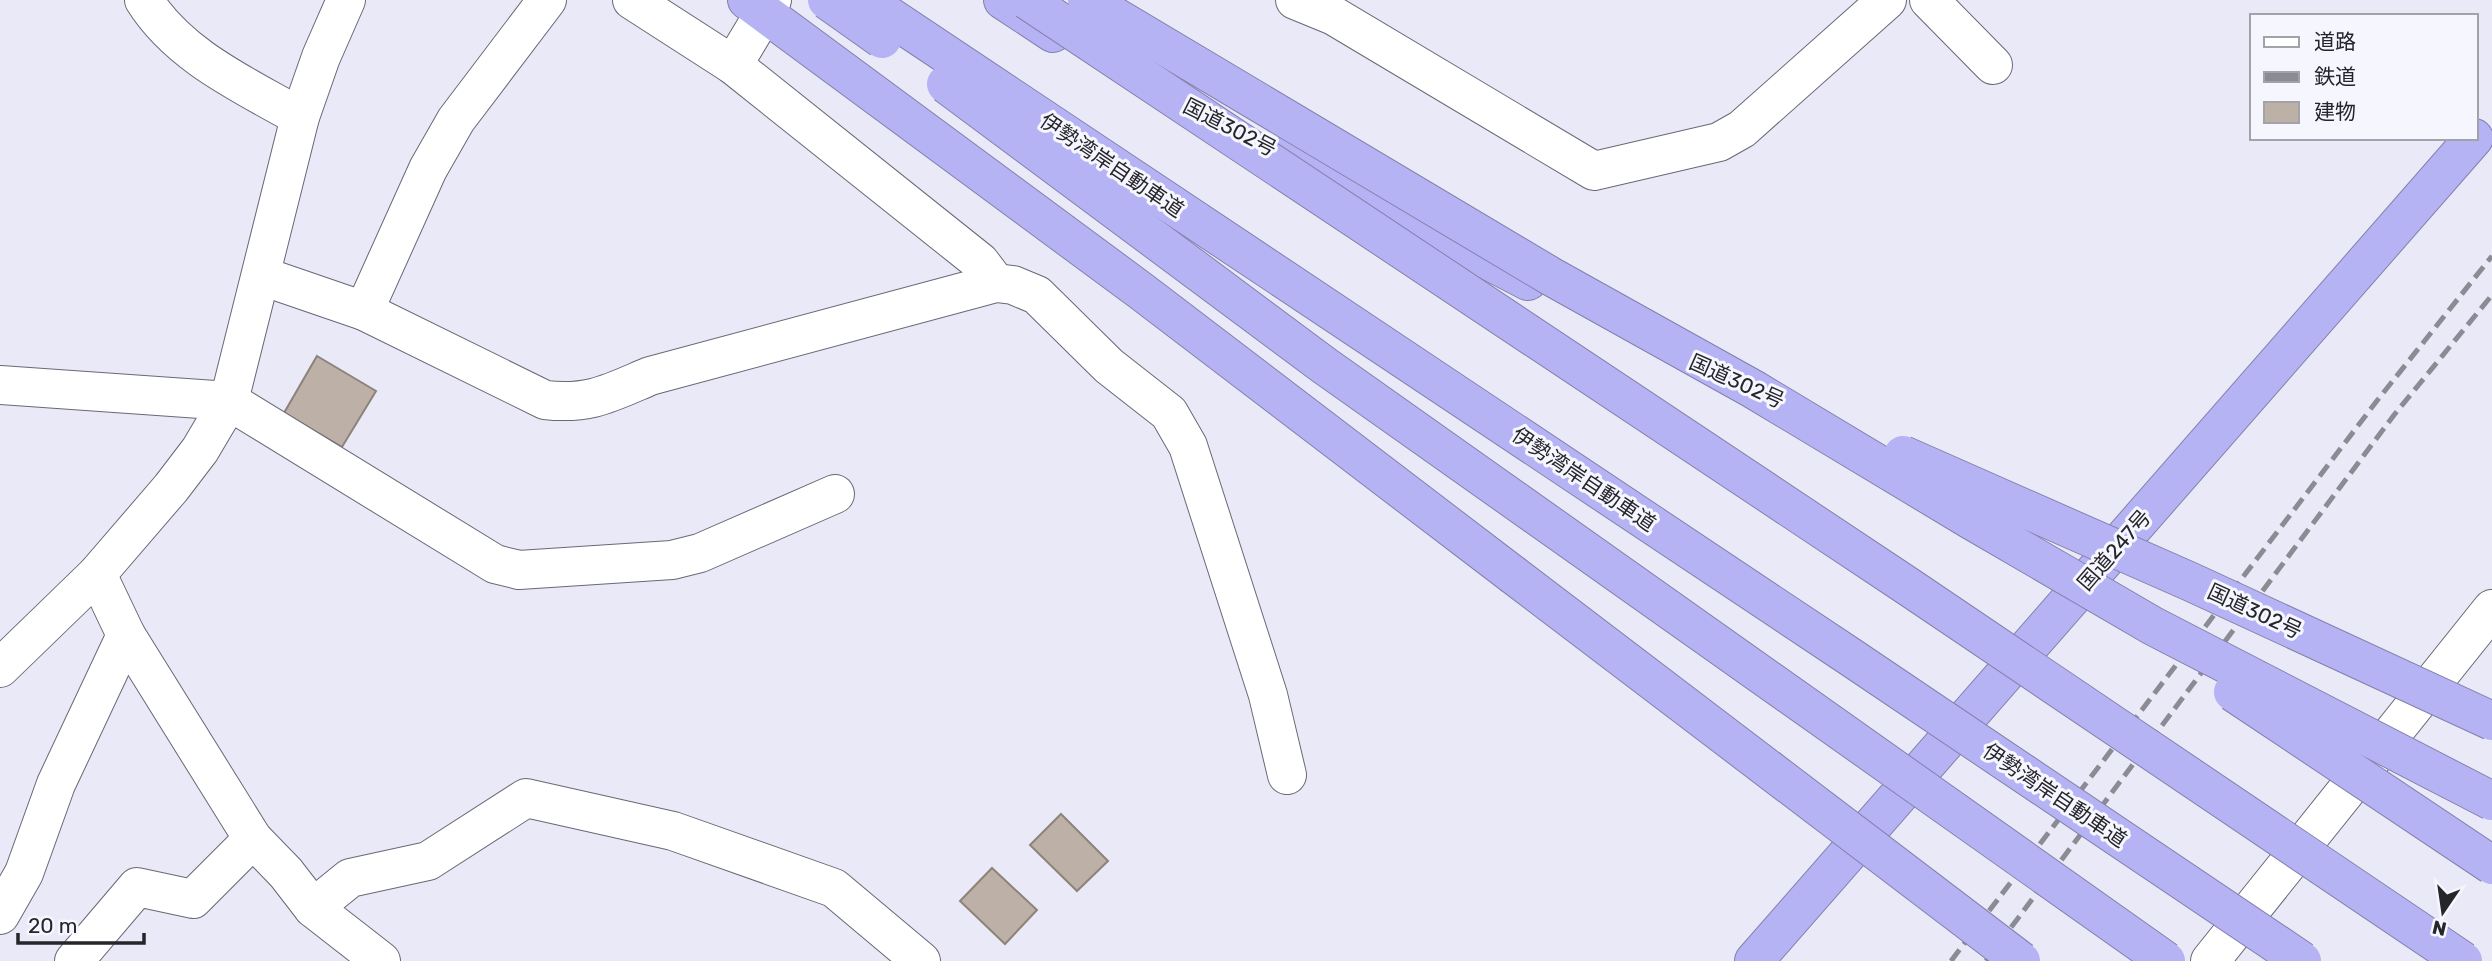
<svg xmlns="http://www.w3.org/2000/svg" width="2492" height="961" font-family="Rubik,'Noto Sans JP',sans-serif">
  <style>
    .building { fill: #bcb0a7; stroke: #8e837a; stroke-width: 2 }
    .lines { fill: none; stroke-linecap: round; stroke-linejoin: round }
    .minor-casing { stroke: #696875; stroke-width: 40 }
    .highway-casing { stroke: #8381ad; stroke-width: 40 }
    .minor { stroke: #fff; stroke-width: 38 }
    .highway { stroke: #b6b3f4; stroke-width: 38 }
    .rail { stroke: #8b8b94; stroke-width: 5; stroke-dasharray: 14 7; stroke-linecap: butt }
    .highway-bridge-casing { stroke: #8381ad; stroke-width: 40; stroke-linecap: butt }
    .highway-bridge { stroke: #b6b3f4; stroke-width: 38 }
    .labels { text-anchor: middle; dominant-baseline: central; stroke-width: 6; stroke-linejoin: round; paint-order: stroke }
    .street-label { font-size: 21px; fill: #25252a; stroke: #f6f6ff }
  </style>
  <rect width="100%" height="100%" fill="#e9e9f7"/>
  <g class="building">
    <path d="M 317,356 L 376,391 L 342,447 L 284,413 Z"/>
    <path d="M 1061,814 L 1108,861 L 1077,891 L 1030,845 Z"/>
    <path d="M 992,868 L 1037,910 L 1005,944 L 960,901 Z"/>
  </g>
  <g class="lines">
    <defs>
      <g id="minor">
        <path d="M 144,0 C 179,56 244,85 300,117"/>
        <path d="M 632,0 L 733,65 L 980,262 L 996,283"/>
        <path d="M 1295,0 L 1334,16 L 1594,171 L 1719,142 L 1742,129 L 1887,0"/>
        <path d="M 1929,0 L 1993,65"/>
        <path d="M 733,65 L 772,0"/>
        <path d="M 262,276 L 364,311 L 545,400 C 590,405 610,393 650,376 L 996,283 L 1013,285 L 1037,295 L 1109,366 L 1169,413 L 1188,446 L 1268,695 L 1287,775"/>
        <path d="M 364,311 L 428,169 L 456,120 L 547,0"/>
        <path d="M 0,385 L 229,401 L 495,564 L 519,570 L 672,560 L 700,553 L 835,494"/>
        <path d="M 126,635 L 253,839 L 286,873 L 313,908 L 381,961"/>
        <path d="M 0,668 L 97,574 L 171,488 L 200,450 L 229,401 L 300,117 L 321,57 L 346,0"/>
        <path d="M 313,908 L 350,878 L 428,861 L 526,798 L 673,831 L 834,888 L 921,961"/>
        <path d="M 0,915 L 24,873 L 56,784 L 126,635 L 97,574"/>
        <path d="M 74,961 L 137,887 L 193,899 L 253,839"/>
        <path d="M 2210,961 L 2492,609"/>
      </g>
      <g id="highway">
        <path d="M 747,0 L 1141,291 L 1512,574"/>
        <path d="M 1003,0 L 1053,33"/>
        <path d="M 1286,156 L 1528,281"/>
        <path d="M 1754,961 L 2474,138"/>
      </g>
    </defs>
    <use href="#minor" class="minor-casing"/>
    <use href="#highway" class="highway-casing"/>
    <use href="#minor" class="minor"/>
    <use href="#highway" class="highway"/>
    <g class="rail">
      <path d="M 1951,961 L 2376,402 L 2492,256"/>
      <path d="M 1986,961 L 2394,415 L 2492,295"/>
    </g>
    <defs>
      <g id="highway-bridge">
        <path d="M 827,0 L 882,39"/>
        <path d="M 865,0 L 1849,656 L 2302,961"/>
        <path d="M 1027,0 L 1909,587 L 2463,961"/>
        <path d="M 1087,0 L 1552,277 L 1753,389 L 1971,520 L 2153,626 L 2492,801"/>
        <path d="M 946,84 L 1325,366 L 2166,961"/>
        <path d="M 1903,455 L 2191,582 L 2492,721"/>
        <path d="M 1512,574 L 2021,961"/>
        <path d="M 2233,692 L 2492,865"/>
      </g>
    </defs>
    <use href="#highway-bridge" class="highway-bridge-casing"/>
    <use href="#highway-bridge" class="highway-bridge"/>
  </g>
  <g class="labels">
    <g class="street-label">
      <text transform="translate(1230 127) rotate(27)">国道302号</text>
      <text transform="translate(1112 165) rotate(34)">伊勢湾岸自動車道</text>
      <text transform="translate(1737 381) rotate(24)">国道302号</text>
      <text transform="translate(1584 479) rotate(34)">伊勢湾岸自動車道</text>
      <text transform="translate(2114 550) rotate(-49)">国道247号</text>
      <text transform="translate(2255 611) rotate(25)">国道302号</text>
      <text transform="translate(2055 795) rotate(34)">伊勢湾岸自動車道</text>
    </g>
  </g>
  <rect x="2250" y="14" width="228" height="126" fill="#f6f6ff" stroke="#a2a2aa" stroke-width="2"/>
  <rect x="2264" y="37" width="35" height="10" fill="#ffffff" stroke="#a2a2aa" stroke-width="2"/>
  <text x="2314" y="49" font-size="21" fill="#25252a">道路</text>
  <rect x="2264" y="72" width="35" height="10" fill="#8b8b94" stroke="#a2a2aa" stroke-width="2"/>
  <text x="2314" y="84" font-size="21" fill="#25252a">鉄道</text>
  <rect x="2264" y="102" width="35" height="21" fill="#bcb0a7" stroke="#a2a2aa" stroke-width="2"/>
  <text x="2314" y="119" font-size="21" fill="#25252a">建物</text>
  <g transform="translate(2443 912) rotate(193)" stroke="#f6f6ff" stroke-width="5" paint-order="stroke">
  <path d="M0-5L12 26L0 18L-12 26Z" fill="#25252a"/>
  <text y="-10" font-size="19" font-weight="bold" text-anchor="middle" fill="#25252a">N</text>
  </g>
  <path d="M18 933v10h126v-10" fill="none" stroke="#25252a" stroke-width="3.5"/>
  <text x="28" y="933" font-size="21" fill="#25252a" stroke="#f6f6ff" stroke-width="5" paint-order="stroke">20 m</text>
</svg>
